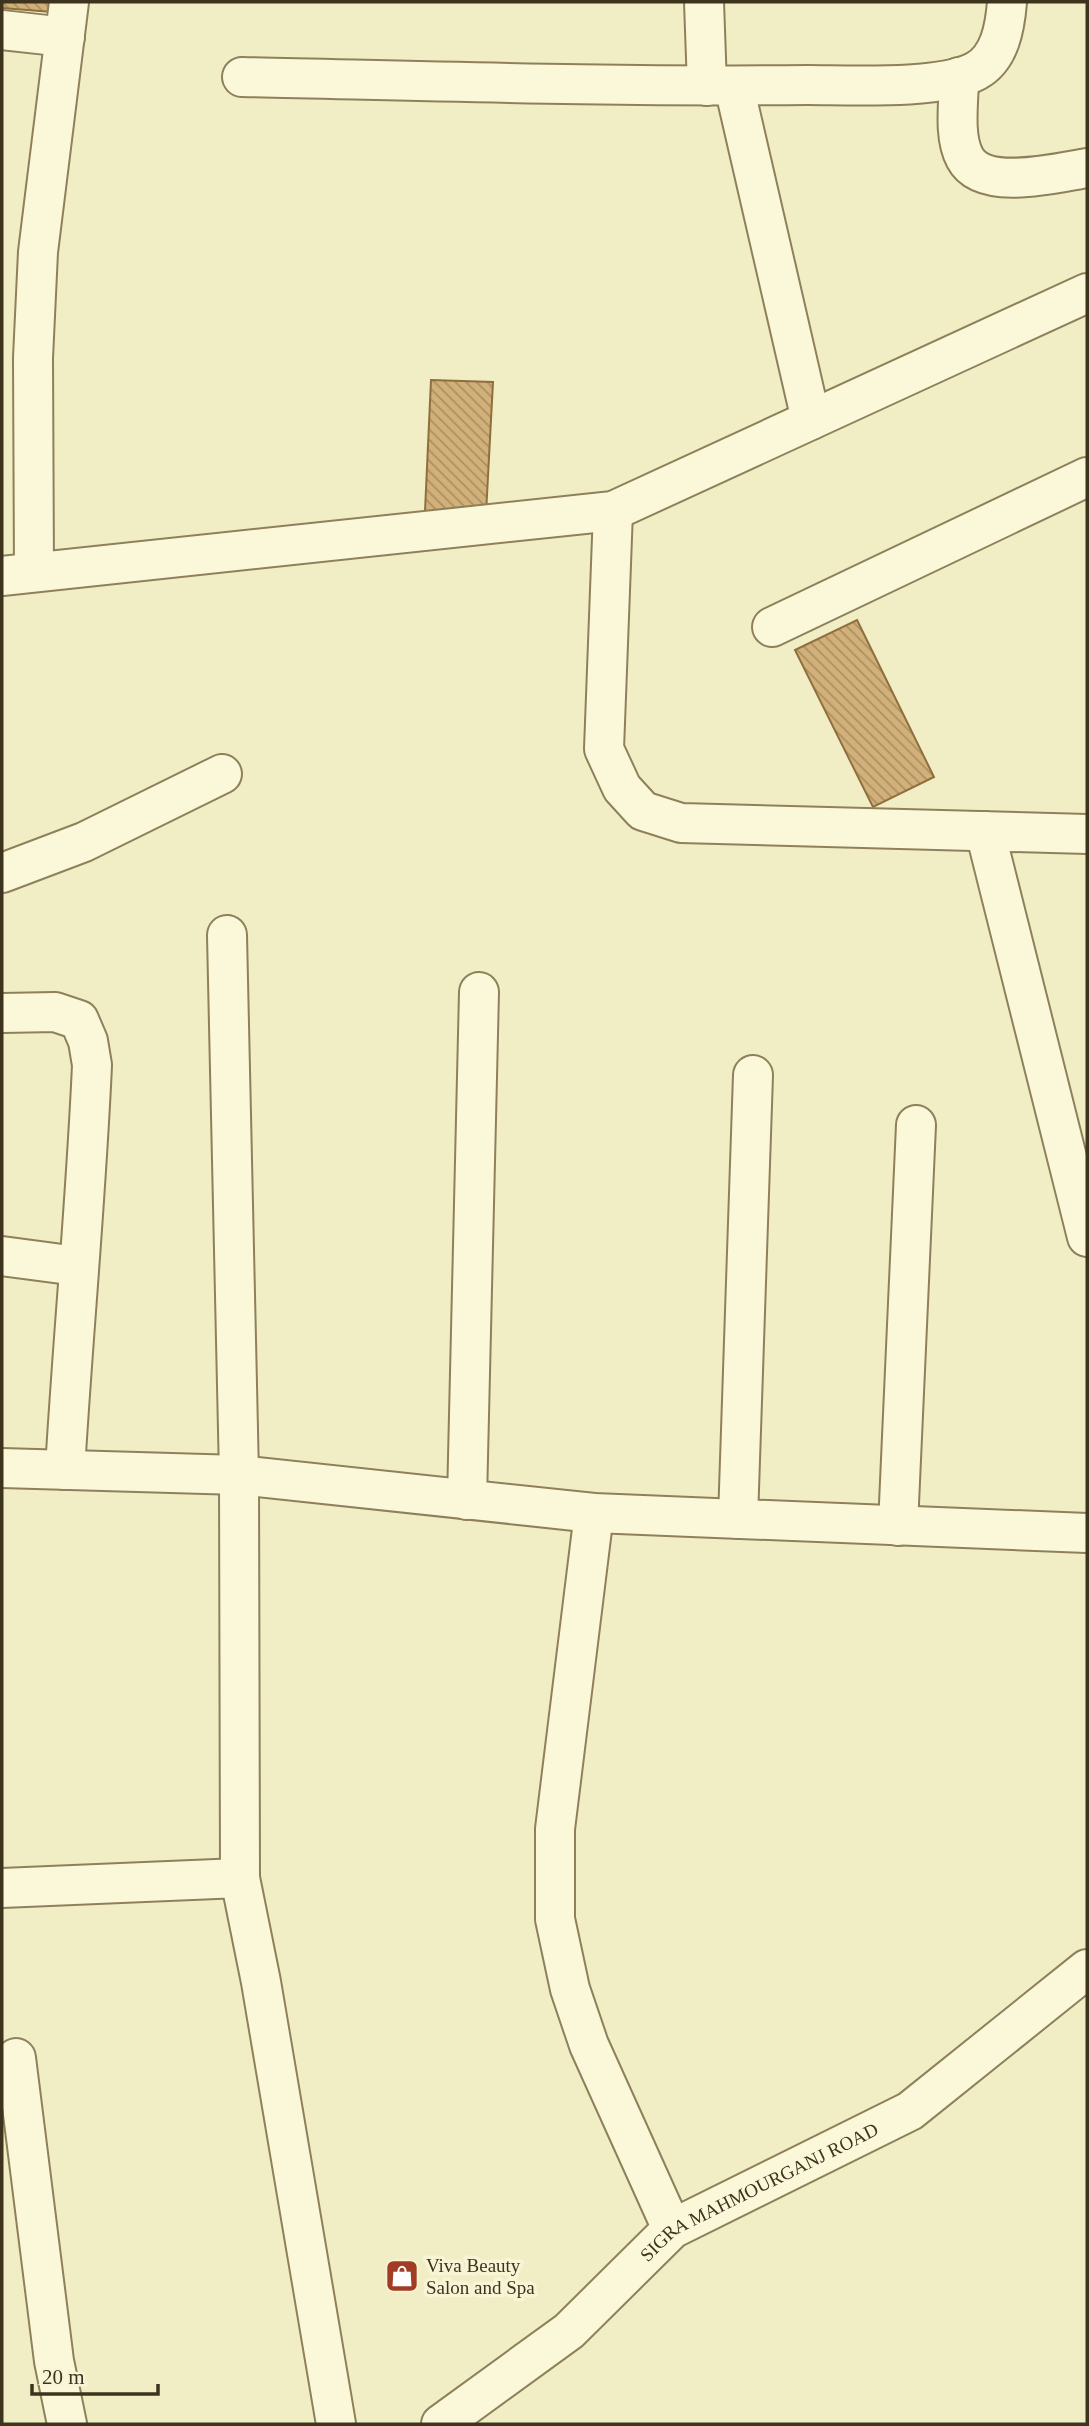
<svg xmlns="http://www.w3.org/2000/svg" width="1089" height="2426" font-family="Georgia,serif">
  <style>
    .building { fill: url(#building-back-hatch); stroke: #8f6f3d; stroke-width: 2 }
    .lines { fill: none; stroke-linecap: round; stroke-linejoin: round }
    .minor-casing { stroke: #8e805a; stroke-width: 42 }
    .tertiary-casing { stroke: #8e805a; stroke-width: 42 }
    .minor { stroke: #fbf8da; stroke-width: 38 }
    .tertiary { stroke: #fbf8da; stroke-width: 38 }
    .labels { text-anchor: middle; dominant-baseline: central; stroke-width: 7; stroke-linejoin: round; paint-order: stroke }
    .street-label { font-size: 19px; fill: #3e341e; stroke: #f8f5d6 }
    .poi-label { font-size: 19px; fill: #3e341e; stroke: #f8f5d6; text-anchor: start }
  </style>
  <defs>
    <pattern id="building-back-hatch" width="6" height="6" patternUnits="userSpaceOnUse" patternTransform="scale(1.75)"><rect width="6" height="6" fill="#d2b079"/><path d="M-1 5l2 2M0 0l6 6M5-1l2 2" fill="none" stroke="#ac9063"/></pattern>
  </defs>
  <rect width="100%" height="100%" fill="#f1edc5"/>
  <g class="building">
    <path d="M 2,2 L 53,2 L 52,12 L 2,8 Z"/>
    <path d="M 431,380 L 493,382 L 486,514 L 425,511 Z"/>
    <path d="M 857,620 L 934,777 L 873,807 L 795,650 Z"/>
  </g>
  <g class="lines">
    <defs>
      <g id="minor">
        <path d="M 704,2 L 707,86"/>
        <path d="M 2,30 L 65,37"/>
        <path d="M 242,77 C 430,81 619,87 808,85 C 849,85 941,90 976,71 C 1000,58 1005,27 1007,2"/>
        <path d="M 959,77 C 959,101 953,136 965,158 C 983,192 1056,173 1087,168"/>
        <path d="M 734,86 L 811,420"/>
        <path d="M 613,511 L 604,749 L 622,788 L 643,811 L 681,823 L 1087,834"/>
        <path d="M 34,572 L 33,358 L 38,252 L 69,2"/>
        <path d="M 2,576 L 613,511 L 1087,293"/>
        <path d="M 772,627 L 1087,477"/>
        <path d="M 985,831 L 1087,1237"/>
        <path d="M 2,873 L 84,842 L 222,774"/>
        <path d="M 227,935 L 239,1475 L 240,1878 L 261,1982 L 336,2424"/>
        <path d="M 2,1013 L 55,1012 L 79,1020 L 88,1041 L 92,1065 C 86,1200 73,1335 65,1470"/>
        <path d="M 2,1256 L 77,1266"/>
        <path d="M 2,1468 L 239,1475 L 594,1513 L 1087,1533"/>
        <path d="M 467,1500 L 479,992"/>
        <path d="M 594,1513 L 555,1829 L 555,1919 L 570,1989 L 589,2045 L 672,2229"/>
        <path d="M 738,1519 L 753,1075"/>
        <path d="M 898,1526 L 916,1125"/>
        <path d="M 2,1888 L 240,1878"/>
        <path d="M 16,2058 L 54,2361 L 67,2424"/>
      </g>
      <g id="tertiary">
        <path id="s1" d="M 441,2424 L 569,2331 L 672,2229 L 910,2111 L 1087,1969"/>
      </g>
    </defs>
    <use href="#minor" class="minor-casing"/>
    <use href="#tertiary" class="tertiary-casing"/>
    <use href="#minor" class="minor"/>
    <use href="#tertiary" class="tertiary"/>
  </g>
  <defs>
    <symbol id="shop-square" viewBox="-11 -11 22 22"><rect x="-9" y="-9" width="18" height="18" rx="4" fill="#a23d25" stroke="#f8f5d6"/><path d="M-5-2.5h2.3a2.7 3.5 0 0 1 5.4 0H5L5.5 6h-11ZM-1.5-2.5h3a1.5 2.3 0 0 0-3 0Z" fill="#fff"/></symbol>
  </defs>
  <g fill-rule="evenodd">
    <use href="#shop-square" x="383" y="2257" width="38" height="38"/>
  </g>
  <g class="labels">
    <g class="street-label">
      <text stroke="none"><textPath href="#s1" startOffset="397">SIGRA MAHMOURGANJ ROAD</textPath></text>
    </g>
    <g class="poi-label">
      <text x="426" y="2265">Viva Beauty<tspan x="426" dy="22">Salon and Spa</tspan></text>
    </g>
  </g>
  <rect width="1089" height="2426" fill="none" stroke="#3e341e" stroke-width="7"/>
  <path d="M32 2384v10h126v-10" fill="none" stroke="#3e341e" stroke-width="3.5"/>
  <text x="42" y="2384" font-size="21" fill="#3e341e" stroke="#f8f5d6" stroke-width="5" paint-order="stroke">20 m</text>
</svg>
